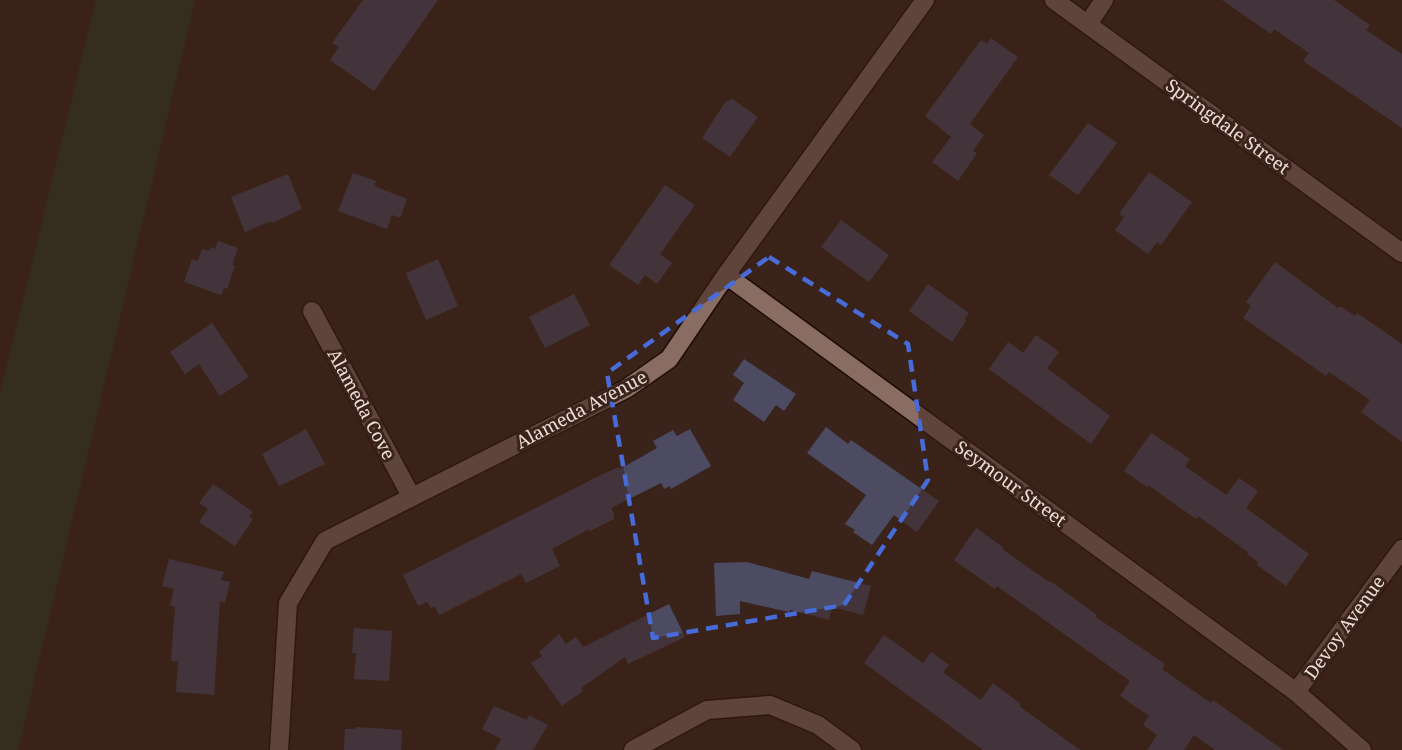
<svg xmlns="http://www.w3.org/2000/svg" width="1402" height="750" font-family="'Noto Serif',serif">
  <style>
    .green { fill: #2f3b28 }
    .building { fill: #4c4b62 }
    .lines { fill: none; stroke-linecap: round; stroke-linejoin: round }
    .minor-casing { stroke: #200b05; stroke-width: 21 }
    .minor { stroke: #896d63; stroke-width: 18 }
    .marked { fill: none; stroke: #476bd8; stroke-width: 4.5; stroke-dasharray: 12 8; stroke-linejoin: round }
    .labels { text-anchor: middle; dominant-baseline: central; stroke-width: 6; stroke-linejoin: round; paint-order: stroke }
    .street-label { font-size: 18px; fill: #edddd7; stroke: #3a231a }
  </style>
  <rect width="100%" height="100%" fill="#3a231a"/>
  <path class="green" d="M 96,0 L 195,0 L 18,750 L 0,750 L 0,394 Z"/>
  <g class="building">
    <path d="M 363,0 L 438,0 L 374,91 L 330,60 L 339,47 L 332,43 Z"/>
    <path d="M 1222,0 L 1334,0 L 1370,25 L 1366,30 L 1402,54 L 1402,128 L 1303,61 L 1309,53 L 1274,29 L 1271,34 Z"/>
    <path d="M 991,38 L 1018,57 L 970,124 L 984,135 L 973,151 L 977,153 L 958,181 L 932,162 L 951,137 L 925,116 L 981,40 L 987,44 Z"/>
    <path d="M 731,98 L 758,117 L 730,157 L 702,138 L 726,101 L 728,102 Z"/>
    <path d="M 1088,123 L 1117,143 L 1078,195 L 1049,175 Z"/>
    <path d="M 1149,172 L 1192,202 L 1161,245 L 1157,242 L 1148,254 L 1115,230 L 1124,217 L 1119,214 Z"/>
    <path d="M 353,173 L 376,181 L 374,186 L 407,199 L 400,218 L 392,215 L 387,229 L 338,211 Z"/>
    <path d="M 288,174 L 302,209 L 272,223 L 271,221 L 245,232 L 231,197 Z"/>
    <path d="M 665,185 L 695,205 L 660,254 L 672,263 L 657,284 L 645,275 L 638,285 L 609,265 Z"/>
    <path d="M 841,220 L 889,255 L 869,282 L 821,247 Z"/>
    <path d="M 218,241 L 238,248 L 232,265 L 235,266 L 227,289 L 224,288 L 221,295 L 184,282 L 192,259 L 198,261 L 202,249 L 209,251 L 211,247 L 215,249 Z"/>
    <path d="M 438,259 L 458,306 L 426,320 L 406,273 Z"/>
    <path d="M 1275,262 L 1338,308 L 1340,306 L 1355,316 L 1357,313 L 1402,344 L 1402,442 L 1361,412 L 1370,400 L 1329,372 L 1326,376 L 1243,318 L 1251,306 L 1246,302 Z"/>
    <path d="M 928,284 L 969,313 L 964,320 L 966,321 L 952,342 L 909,311 Z"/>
    <path d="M 574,294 L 590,325 L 545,348 L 529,317 Z"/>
    <path d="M 212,323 L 249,377 L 220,396 L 199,364 L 185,374 L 170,352 Z"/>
    <path d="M 1036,335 L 1059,352 L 1047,368 L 1110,416 L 1091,444 L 989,369 L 1008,342 L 1023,353 Z"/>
    <path d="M 744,359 L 796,394 L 784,411 L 776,405 L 764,422 L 733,400 L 744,383 L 733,375 Z"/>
    <path d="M 826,427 L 848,444 L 851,440 L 939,501 L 917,532 L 894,515 L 872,545 L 853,532 L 855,530 L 845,524 L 866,495 L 807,453 Z"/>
    <path d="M 306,429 L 325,464 L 279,486 L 262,454 Z"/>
    <path d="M 690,429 L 711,466 L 671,489 L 670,486 L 664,489 L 661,483 L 611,508 L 614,514 L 614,519 L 590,531 L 589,529 L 552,549 L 560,566 L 526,583 L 521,574 L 439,615 L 435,606 L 431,608 L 427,602 L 418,606 L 403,575 L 601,475 L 619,467 L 620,469 L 657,448 L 653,441 L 673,430 L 677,436 Z"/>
    <path d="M 1151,433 L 1190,459 L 1185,466 L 1226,495 L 1239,478 L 1258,491 L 1246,508 L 1309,554 L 1286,586 L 1257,565 L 1258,562 L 1247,554 L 1248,552 L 1198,516 L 1196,519 L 1148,485 L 1147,487 L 1124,471 Z"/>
    <path d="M 213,484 L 253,512 L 249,517 L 253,519 L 235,546 L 199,522 L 208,509 L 199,503 Z"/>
    <path d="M 976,528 L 1004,548 L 1002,549 L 1049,582 L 1050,581 L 1097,615 L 1096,617 L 1165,664 L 1162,669 L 1211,703 L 1213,700 L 1283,750 L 1215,750 L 1194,735 L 1184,750 L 1147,750 L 1157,735 L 1143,725 L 1149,716 L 1120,696 L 1130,681 L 997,586 L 995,589 L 954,560 Z"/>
    <path d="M 169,559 L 224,572 L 221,580 L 230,582 L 225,603 L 220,601 L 214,695 L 176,692 L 178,661 L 171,661 L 175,607 L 170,605 L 174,589 L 162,586 Z"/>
    <path d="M 747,562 L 809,579 L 812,571 L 871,586 L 863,615 L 832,607 L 829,620 L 790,610 L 789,612 L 740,601 L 740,614 L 716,616 L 714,563 Z"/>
    <path d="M 669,604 L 685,637 L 628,664 L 625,657 L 581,688 L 583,691 L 562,706 L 531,663 L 542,656 L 539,652 L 559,634 L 566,644 L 576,637 L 583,647 Z"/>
    <path d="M 354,628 L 392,631 L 389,681 L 354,679 L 356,653 L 352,653 Z"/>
    <path d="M 884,635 L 923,663 L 931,652 L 949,665 L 943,672 L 981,700 L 993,683 L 1021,704 L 1019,706 L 1080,750 L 983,750 L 864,663 Z"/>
    <path d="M 494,706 L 527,720 L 529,715 L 548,725 L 533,750 L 495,750 L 501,739 L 482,729 Z"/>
    <path d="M 356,727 L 402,730 L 401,750 L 344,750 L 345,729 L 355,729 Z"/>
  </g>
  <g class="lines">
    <defs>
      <g id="minor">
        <path d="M 1054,0 L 1402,253"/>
        <path d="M 1088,24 L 1104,0"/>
        <path d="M 726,275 L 1296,692 L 1362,750"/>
        <path d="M 312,311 L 411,496"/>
        <path d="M 1296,692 L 1402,549"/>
        <path d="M 279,750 L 288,603 L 325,541 L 626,389 L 669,359 L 726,275 L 925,0"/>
        <path d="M 633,750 L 707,710 L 770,705 L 818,725 L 852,750"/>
      </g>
    </defs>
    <use href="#minor" class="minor-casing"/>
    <use href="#minor" class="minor"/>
  </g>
  <path d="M0 0H1402V750H0ZM 769,257 L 908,344 L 928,480 L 844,605 L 653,638 L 607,373 Z" fill="#3a231a" fill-opacity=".55" fill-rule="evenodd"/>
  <path class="marked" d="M 769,257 L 908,344 L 928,480 L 844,605 L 653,638 L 607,373 Z"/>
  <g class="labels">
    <g class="street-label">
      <text transform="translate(1228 126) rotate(36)">Springdale Street</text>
      <text transform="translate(362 404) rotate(62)">Alameda Cove</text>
      <text transform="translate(581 409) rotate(-28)">Alameda Avenue</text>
      <text transform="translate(1011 483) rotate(36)">Seymour Street</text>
      <text transform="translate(1344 627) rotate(-54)">Devoy Avenue</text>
    </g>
  </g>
</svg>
